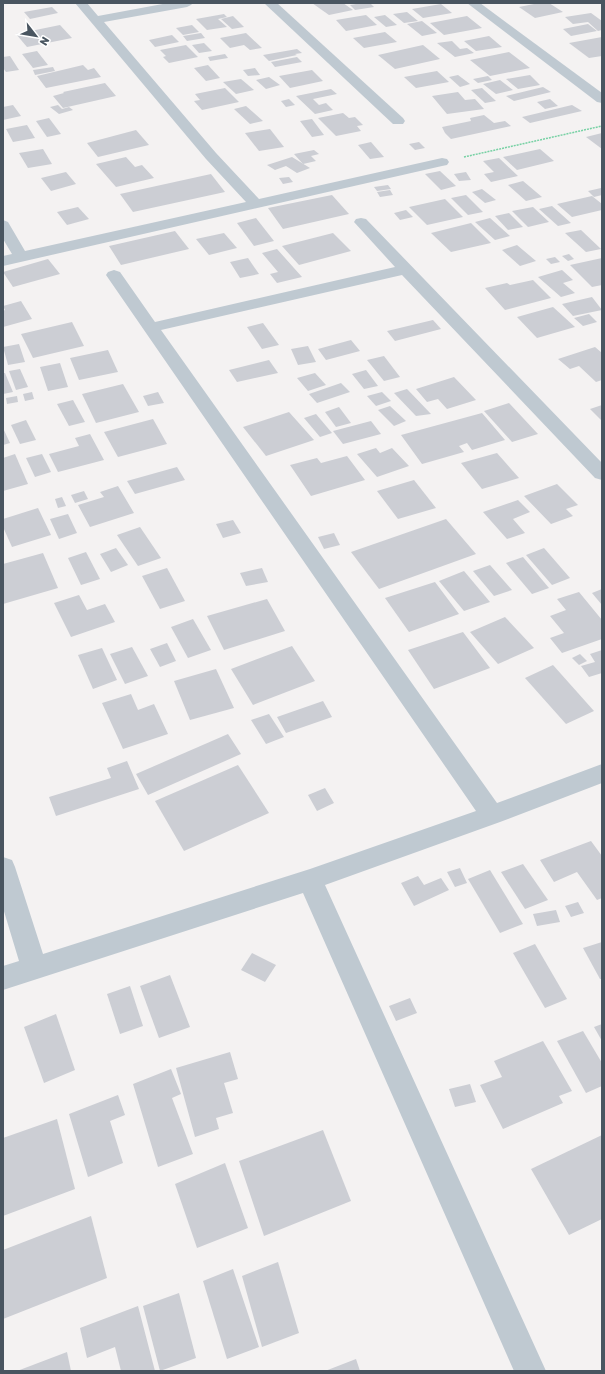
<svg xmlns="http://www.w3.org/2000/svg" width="605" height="1374" font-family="Rubik,sans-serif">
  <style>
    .building { fill: #ccced4 }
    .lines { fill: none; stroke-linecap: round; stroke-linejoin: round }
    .path { stroke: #77d1a4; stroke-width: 1.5; stroke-dasharray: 2 1; stroke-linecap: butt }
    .minor { fill: #bfc9d1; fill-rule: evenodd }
  </style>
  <rect width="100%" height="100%" fill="#f4f2f2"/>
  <g class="building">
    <path d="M 312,3 L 343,3 L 353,10 L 329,15 Z"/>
    <path d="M 362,3 L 370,3 L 374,7 L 355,10 L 350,5 Z"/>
    <path d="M 539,3 L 549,3 L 563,12 L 535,18 L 519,7 Z"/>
    <path d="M 441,4 L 452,13 L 423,18 L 412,9 Z"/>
    <path d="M 52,7 L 58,13 L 30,19 L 24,12 Z"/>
    <path d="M 407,12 L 418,21 L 404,23 L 393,14 Z"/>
    <path d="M 591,13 L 602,21 L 602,30 L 598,31 L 588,22 L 573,24 L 565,17 Z"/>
    <path d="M 224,14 L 227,17 L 218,19 L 227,27 L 207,30 L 196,19 Z"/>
    <path d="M 366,15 L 377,25 L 346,31 L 336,20 Z"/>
    <path d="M 385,15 L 397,25 L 386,27 L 374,17 Z"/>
    <path d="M 233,16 L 244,27 L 232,29 L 221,19 Z"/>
    <path d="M 467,16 L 482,28 L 444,35 L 430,23 Z"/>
    <path d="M 422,21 L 437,33 L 422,36 L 407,24 Z"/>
    <path d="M 588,24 L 597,31 L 571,36 L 563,29 Z"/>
    <path d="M 60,25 L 72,38 L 27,47 L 16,34 Z"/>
    <path d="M 192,25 L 199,32 L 183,35 L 176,28 Z"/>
    <path d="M 385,32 L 397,42 L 364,48 L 353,38 Z"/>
    <path d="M 201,33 L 205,38 L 187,41 L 183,36 Z"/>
    <path d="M 246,33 L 262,48 L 250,50 L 244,45 L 230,48 L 220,38 Z"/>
    <path d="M 172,35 L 179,42 L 155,47 L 149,40 Z"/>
    <path d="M 489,36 L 502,47 L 476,51 L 464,41 Z"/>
    <path d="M 602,37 L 602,56 L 589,58 L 569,43 Z"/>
    <path d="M 452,41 L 460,49 L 467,48 L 474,53 L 455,57 L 437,43 Z"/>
    <path d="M 204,43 L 212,51 L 199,53 L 192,45 Z"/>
    <path d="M 186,45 L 198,57 L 169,63 L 163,57 L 166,56 L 160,50 Z"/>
    <path d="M 423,45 L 440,59 L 395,69 L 378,55 Z"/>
    <path d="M 297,49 L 302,53 L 295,54 L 297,55 L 269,61 L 263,55 Z"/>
    <path d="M 37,51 L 48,65 L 33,68 L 22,54 Z"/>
    <path d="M 509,52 L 530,68 L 490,76 L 470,60 Z"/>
    <path d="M 225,54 L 228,58 L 210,61 L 208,57 Z"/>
    <path d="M 10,56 L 19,70 L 6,72 L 3,68 L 3,57 Z"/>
    <path d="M 297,57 L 302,62 L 275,67 L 271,62 Z"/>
    <path d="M 83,65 L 88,70 L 94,68 L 101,77 L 46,88 L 37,76 Z"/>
    <path d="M 208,65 L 220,78 L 206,81 L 194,68 Z"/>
    <path d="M 53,67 L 55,71 L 35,75 L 33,70 Z"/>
    <path d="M 255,68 L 260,75 L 248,76 L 243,70 Z"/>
    <path d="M 312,70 L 323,81 L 290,88 L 279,76 Z"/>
    <path d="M 437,71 L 449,82 L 416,88 L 404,77 Z"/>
    <path d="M 458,75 L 470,84 L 460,87 L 449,77 Z"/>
    <path d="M 530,75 L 540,85 L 518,89 L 506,79 Z"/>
    <path d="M 488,76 L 492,80 L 478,83 L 473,79 Z"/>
    <path d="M 269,77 L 280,85 L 266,89 L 256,80 Z"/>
    <path d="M 241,79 L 254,90 L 236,94 L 223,82 Z"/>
    <path d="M 500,80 L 513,90 L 496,94 L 483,84 Z"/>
    <path d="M 105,83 L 116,96 L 63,108 L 53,96 L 64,93 L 63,92 Z"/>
    <path d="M 543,87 L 551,92 L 514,101 L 506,96 Z"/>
    <path d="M 225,88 L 239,102 L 202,110 L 194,101 L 200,100 L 195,94 Z"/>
    <path d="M 482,88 L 496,101 L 485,103 L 471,90 Z"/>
    <path d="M 331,89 L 337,94 L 313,99 L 319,105 L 326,103 L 333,110 L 315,114 L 296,96 Z"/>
    <path d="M 458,92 L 465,100 L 475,99 L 484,109 L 447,114 L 432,96 Z"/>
    <path d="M 289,99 L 295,105 L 286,107 L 281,101 Z"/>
    <path d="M 550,99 L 558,106 L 545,109 L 537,102 Z"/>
    <path d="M 13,105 L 21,116 L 3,120 L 3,107 Z"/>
    <path d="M 58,105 L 62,109 L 69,107 L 73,110 L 59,114 L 50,107 Z"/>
    <path d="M 572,105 L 582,111 L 530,123 L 522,117 Z"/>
    <path d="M 246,106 L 263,121 L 250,124 L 234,109 Z"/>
    <path d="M 343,113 L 349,118 L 355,117 L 363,125 L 357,126 L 361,131 L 336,136 L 318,118 Z"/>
    <path d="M 484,115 L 494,123 L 505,121 L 511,126 L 451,139 L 445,133 L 442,127 L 471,121 L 470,118 Z"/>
    <path d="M 49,118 L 61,134 L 47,137 L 36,121 Z"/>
    <path d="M 312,119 L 324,135 L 312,137 L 300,121 Z"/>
    <path d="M 27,125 L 35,138 L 13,142 L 6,129 Z"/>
    <path d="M 270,129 L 284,147 L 259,151 L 245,133 Z"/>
    <path d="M 136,130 L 149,145 L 98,157 L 87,143 Z"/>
    <path d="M 602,133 L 602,149 L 586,137 Z"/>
    <path d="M 371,142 L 384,157 L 370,159 L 358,145 Z"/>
    <path d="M 419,142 L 425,148 L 415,150 L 409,144 Z"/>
    <path d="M 43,149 L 52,164 L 28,168 L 19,153 Z"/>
    <path d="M 540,149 L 554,161 L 517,170 L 503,157 Z"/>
    <path d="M 314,150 L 319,154 L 311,156 L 316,161 L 303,164 L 294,154 Z"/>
    <path d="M 126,157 L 135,167 L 142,165 L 154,178 L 116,187 L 96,164 Z"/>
    <path d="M 292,157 L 310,168 L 297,173 L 286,166 L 275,170 L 267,165 Z"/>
    <path d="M 499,158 L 518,176 L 491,182 L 484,174 L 494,172 L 483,161 Z"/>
    <path d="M 440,171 L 456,186 L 441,190 L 425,174 Z"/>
    <path d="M 66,172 L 76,184 L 51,191 L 41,178 Z"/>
    <path d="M 466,172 L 471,180 L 459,181 L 454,174 Z"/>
    <path d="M 211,174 L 225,192 L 133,212 L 120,194 Z"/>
    <path d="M 289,177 L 293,182 L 283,184 L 279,178 Z"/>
    <path d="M 523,181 L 542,197 L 526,201 L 508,185 Z"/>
    <path d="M 388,185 L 391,189 L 377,191 L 374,187 Z"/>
    <path d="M 601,188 L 602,195 L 594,197 L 588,191 Z"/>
    <path d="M 482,189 L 496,200 L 485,203 L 472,192 Z"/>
    <path d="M 390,190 L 393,195 L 380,197 L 377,192 Z"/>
    <path d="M 332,195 L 349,214 L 283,229 L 268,208 Z"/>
    <path d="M 466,195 L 483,212 L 468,215 L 451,198 Z"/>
    <path d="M 592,196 L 602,204 L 602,210 L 572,217 L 557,204 Z"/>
    <path d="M 445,199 L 463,217 L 427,225 L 409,207 Z"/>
    <path d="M 552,206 L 571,223 L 558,226 L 539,209 Z"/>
    <path d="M 78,207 L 89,219 L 67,225 L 57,212 Z"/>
    <path d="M 533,207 L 549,222 L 528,227 L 512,211 Z"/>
    <path d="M 406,210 L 413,217 L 400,220 L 394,213 Z"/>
    <path d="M 509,213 L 523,227 L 508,230 L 495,216 Z"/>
    <path d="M 256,218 L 274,241 L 254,246 L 237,223 Z"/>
    <path d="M 490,218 L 510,236 L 495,240 L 475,222 Z"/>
    <path d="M 471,223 L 491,243 L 451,252 L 431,233 Z"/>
    <path d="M 581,230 L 601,249 L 586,252 L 565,233 Z"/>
    <path d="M 175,231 L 189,249 L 121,265 L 109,246 Z"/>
    <path d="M 224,233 L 237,248 L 209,255 L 196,239 Z"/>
    <path d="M 333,233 L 351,251 L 299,265 L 282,246 Z"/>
    <path d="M 517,245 L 536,261 L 520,266 L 502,250 Z"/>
    <path d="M 277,249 L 302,277 L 277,283 L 270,274 L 278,272 L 262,253 Z"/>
    <path d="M 569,254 L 574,259 L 568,261 L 562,256 Z"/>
    <path d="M 555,257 L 560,262 L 551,264 L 546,259 Z"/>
    <path d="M 248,258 L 259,274 L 240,278 L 230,262 Z"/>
    <path d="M 602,258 L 602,285 L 592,287 L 570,265 Z"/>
    <path d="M 48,259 L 60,274 L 13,287 L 3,272 Z"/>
    <path d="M 562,270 L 573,280 L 563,283 L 575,293 L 561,297 L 538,277 Z"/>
    <path d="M 533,280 L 551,298 L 505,310 L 485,288 L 507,283 L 510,285 Z"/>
    <path d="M 592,297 L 602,310 L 573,316 L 562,304 Z"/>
    <path d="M 21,301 L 32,319 L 3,327 L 3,311 L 5,310 L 3,306 Z"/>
    <path d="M 553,307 L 575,327 L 537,338 L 517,317 Z"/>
    <path d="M 589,314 L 597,322 L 583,326 L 574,318 Z"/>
    <path d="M 433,320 L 441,329 L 395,341 L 387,331 Z"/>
    <path d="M 72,322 L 84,346 L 33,358 L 21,334 Z"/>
    <path d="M 263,323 L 279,345 L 262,349 L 247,327 Z"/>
    <path d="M 351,340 L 360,351 L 326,360 L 318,349 Z"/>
    <path d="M 19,344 L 25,362 L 8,365 L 3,347 Z"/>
    <path d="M 308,346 L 316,362 L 298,365 L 291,349 Z"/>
    <path d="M 595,347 L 602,353 L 602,380 L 596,382 L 579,366 L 570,369 L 558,359 Z"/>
    <path d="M 108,350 L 118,372 L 79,380 L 70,358 Z"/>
    <path d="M 384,356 L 400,377 L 384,381 L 367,360 Z"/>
    <path d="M 269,360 L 278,373 L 237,382 L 229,370 Z"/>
    <path d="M 60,363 L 68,387 L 48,391 L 40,367 Z"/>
    <path d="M 20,369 L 28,387 L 16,390 L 9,371 Z"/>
    <path d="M 366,370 L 378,386 L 364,389 L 352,374 Z"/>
    <path d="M 3,373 L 5,373 L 13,392 L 3,394 Z"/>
    <path d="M 315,373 L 326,385 L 308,391 L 297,378 Z"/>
    <path d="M 454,377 L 476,400 L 447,409 L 438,399 L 427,402 L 416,389 Z"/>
    <path d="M 341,383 L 350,392 L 317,403 L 309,394 Z"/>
    <path d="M 123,384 L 139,412 L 96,423 L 82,394 Z"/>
    <path d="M 407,389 L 431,414 L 416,416 L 394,393 Z"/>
    <path d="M 32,392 L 34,399 L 25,401 L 23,394 Z"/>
    <path d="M 158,392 L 164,403 L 148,406 L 143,396 Z"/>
    <path d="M 382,392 L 391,401 L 376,406 L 367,396 Z"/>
    <path d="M 17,396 L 18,402 L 7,404 L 6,398 Z"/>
    <path d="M 73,400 L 85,422 L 69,426 L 57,404 Z"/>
    <path d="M 509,403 L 538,434 L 512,442 L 484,411 Z"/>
    <path d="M 602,405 L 602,421 L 590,409 Z"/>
    <path d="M 390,406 L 406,421 L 394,426 L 378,410 Z"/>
    <path d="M 339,407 L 351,423 L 336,427 L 325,412 Z"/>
    <path d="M 289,412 L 314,440 L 266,456 L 243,427 Z"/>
    <path d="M 482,413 L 505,440 L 472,450 L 467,443 L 459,446 L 464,452 L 422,464 L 401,435 Z"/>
    <path d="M 316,414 L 332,433 L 320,437 L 304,418 Z"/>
    <path d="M 153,419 L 167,444 L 118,457 L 104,432 Z"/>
    <path d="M 26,420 L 36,440 L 20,444 L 11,425 Z"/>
    <path d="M 371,421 L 381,434 L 343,444 L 333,431 Z"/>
    <path d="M 3,428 L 10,443 L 3,445 Z"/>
    <path d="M 90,434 L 104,460 L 58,472 L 49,454 L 79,446 L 75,438 Z"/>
    <path d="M 376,448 L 380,453 L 392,448 L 409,466 L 377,477 L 357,454 Z"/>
    <path d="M 497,453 L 519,478 L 482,489 L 461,463 Z"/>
    <path d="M 15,454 L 28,484 L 3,491 L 3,458 Z"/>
    <path d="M 42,454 L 51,472 L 35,477 L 26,458 Z"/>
    <path d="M 347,456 L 365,480 L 311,496 L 290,465 L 317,458 L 321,463 Z"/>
    <path d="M 177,467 L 185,480 L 135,494 L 127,481 Z"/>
    <path d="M 414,480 L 436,508 L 398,519 L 377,491 Z"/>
    <path d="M 557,484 L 578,505 L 566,509 L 573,516 L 551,524 L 524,496 Z"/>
    <path d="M 118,486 L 134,513 L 90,527 L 78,505 L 104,497 L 100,492 Z"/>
    <path d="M 84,491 L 88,499 L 75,503 L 71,495 Z"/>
    <path d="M 62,497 L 66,506 L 58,508 L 55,499 Z"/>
    <path d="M 518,500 L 530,512 L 513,519 L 525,533 L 507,539 L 483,512 Z"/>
    <path d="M 38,508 L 51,535 L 12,547 L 3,527 L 3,519 Z"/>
    <path d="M 68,514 L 77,533 L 59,539 L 50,519 Z"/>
    <path d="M 446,519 L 476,554 L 379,589 L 351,552 Z"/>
    <path d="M 233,520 L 241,533 L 223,538 L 216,524 Z"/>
    <path d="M 140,527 L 161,558 L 138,566 L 117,535 Z"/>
    <path d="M 334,533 L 340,545 L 324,549 L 318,537 Z"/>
    <path d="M 116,548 L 128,565 L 111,572 L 100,554 Z"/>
    <path d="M 544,548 L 570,578 L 552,585 L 526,555 Z"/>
    <path d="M 86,552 L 100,579 L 81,585 L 68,558 Z"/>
    <path d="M 43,553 L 58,588 L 3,604 L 3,564 Z"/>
    <path d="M 523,557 L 549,588 L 532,594 L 506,563 Z"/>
    <path d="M 490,565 L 512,590 L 494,596 L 473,571 Z"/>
    <path d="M 167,568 L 185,601 L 160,609 L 142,576 Z"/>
    <path d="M 262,568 L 268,582 L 246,586 L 240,573 Z"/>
    <path d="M 464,571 L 490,602 L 464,611 L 439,581 Z"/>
    <path d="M 435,582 L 459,614 L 409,632 L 385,598 Z"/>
    <path d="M 602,589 L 602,605 L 592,593 Z"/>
    <path d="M 579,592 L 602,620 L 602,639 L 562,653 L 550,638 L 564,633 L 550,616 L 566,610 L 557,599 Z"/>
    <path d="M 79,595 L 87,610 L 105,604 L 115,622 L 71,637 L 54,603 Z"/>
    <path d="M 267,599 L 285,631 L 224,650 L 207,616 Z"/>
    <path d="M 505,617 L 534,648 L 498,664 L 470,632 Z"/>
    <path d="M 193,619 L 211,650 L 188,658 L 171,627 Z"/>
    <path d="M 463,632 L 490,668 L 434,689 L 408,650 Z"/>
    <path d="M 167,643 L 176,661 L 160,667 L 150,649 Z"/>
    <path d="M 292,646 L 315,681 L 253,705 L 231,669 Z"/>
    <path d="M 132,647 L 148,676 L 125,684 L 110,654 Z"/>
    <path d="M 102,648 L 117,680 L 93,689 L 78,655 Z"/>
    <path d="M 602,650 L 602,673 L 589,677 L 581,666 L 595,662 L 590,654 Z"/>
    <path d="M 580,654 L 587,661 L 579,665 L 572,658 Z"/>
    <path d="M 553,665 L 594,711 L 566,724 L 525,678 Z"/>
    <path d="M 216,669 L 234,708 L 190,720 L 174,681 Z"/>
    <path d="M 131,694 L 138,710 L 154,704 L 168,734 L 123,749 L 102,703 Z"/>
    <path d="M 323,701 L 332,717 L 286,733 L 277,717 Z"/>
    <path d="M 269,714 L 284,737 L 266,744 L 251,720 Z"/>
    <path d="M 228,734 L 241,754 L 148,795 L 136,774 Z"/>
    <path d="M 127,761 L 139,789 L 56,816 L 49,797 L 111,778 L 107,768 Z"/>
    <path d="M 238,765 L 269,813 L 184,851 L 155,801 Z"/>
    <path d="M 325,788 L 334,803 L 317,811 L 308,795 Z"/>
    <path d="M 591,841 L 602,856 L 602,898 L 597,900 L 577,872 L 554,882 L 540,860 Z"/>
    <path d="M 523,864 L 548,900 L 525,909 L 501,872 Z"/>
    <path d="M 460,868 L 467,883 L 455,887 L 447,872 Z"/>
    <path d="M 490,870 L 523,924 L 500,933 L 468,879 Z"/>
    <path d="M 418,876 L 424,885 L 441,878 L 449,890 L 414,906 L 401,883 Z"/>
    <path d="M 578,902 L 584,913 L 571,917 L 565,906 Z"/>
    <path d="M 556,910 L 560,922 L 537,926 L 533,914 Z"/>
    <path d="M 602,942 L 602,979 L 600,979 L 583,948 Z"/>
    <path d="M 535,944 L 567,999 L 545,1008 L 513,953 Z"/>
    <path d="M 252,953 L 276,965 L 265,982 L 241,970 Z"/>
    <path d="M 170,975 L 190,1027 L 159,1038 L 140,986 Z"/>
    <path d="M 130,986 L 143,1026 L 120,1034 L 107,994 Z"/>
    <path d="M 410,998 L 417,1013 L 396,1021 L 389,1006 Z"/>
    <path d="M 56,1014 L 75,1070 L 44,1083 L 24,1027 Z"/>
    <path d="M 602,1024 L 602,1041 L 594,1027 Z"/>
    <path d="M 583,1031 L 602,1063 L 602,1086 L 586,1093 L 557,1041 Z"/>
    <path d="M 543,1041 L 572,1091 L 559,1096 L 563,1103 L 503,1129 L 480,1085 L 502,1077 L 494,1061 Z"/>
    <path d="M 230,1052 L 238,1079 L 224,1083 L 233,1113 L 216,1118 L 219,1129 L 195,1137 L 176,1068 Z"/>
    <path d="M 171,1069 L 181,1094 L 172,1098 L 193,1154 L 158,1167 L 133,1084 Z"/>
    <path d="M 470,1084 L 476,1102 L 455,1107 L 449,1089 Z"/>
    <path d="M 118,1095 L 125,1115 L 110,1121 L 123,1163 L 88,1177 L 69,1114 Z"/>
    <path d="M 57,1119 L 75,1189 L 3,1216 L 3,1138 Z"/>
    <path d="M 323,1130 L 351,1201 L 264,1236 L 239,1161 Z"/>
    <path d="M 602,1135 L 602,1219 L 569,1235 L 531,1169 Z"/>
    <path d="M 225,1163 L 248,1228 L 197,1248 L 175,1184 Z"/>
    <path d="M 91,1216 L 107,1278 L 3,1319 L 3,1250 Z"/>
    <path d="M 278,1262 L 299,1333 L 262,1347 L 242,1276 Z"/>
    <path d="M 233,1269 L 259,1347 L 227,1359 L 203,1281 Z"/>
    <path d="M 179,1293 L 196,1358 L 160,1371 L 143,1306 Z"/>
    <path d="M 138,1306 L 155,1371 L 121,1371 L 115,1347 L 87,1358 L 80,1328 Z"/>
    <path d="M 67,1352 L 71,1371 L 17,1371 Z"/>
    <path d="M 356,1359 L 360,1371 L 325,1371 Z"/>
  </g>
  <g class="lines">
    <path class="path" d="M 464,157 L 602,126"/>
    <g class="minor">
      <path d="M 75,3 L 87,3 L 98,16 L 168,3 L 193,3 L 191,5 L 187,7 L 104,22 L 216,153 L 259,199 L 442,158 L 447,159 L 449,162 L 447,165 L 442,166 L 3,266 L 3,256 L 12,254 L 3,239 L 3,220 L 8,222 L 25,251 L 246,202 L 206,159 Z"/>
      <path d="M 264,3 L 277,3 L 403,118 L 405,121 L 403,124 L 393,124 Z"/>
      <path d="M 467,3 L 480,3 L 602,93 L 602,103 L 597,102 Z"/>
      <path d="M 361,218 L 366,219 L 602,463 L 602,480 L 595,478 L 402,275 L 161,330 L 497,803 L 602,764 L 602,783 L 500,822 L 325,885 L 546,1371 L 514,1371 L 303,893 L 3,990 L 3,966 L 19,961 L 3,908 L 3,857 L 12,860 L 15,867 L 43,954 L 310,869 L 476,811 L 106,275 L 108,272 L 114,270 L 120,272 L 155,322 L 395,267 L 354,222 L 356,219 Z"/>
    </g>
  </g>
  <rect width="605" height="1374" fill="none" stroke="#495560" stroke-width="8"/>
  <g transform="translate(36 36) rotate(121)" stroke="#ffffff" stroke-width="3" paint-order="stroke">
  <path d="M0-3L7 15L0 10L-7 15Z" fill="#495560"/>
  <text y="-6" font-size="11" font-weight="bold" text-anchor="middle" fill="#495560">N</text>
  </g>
</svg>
